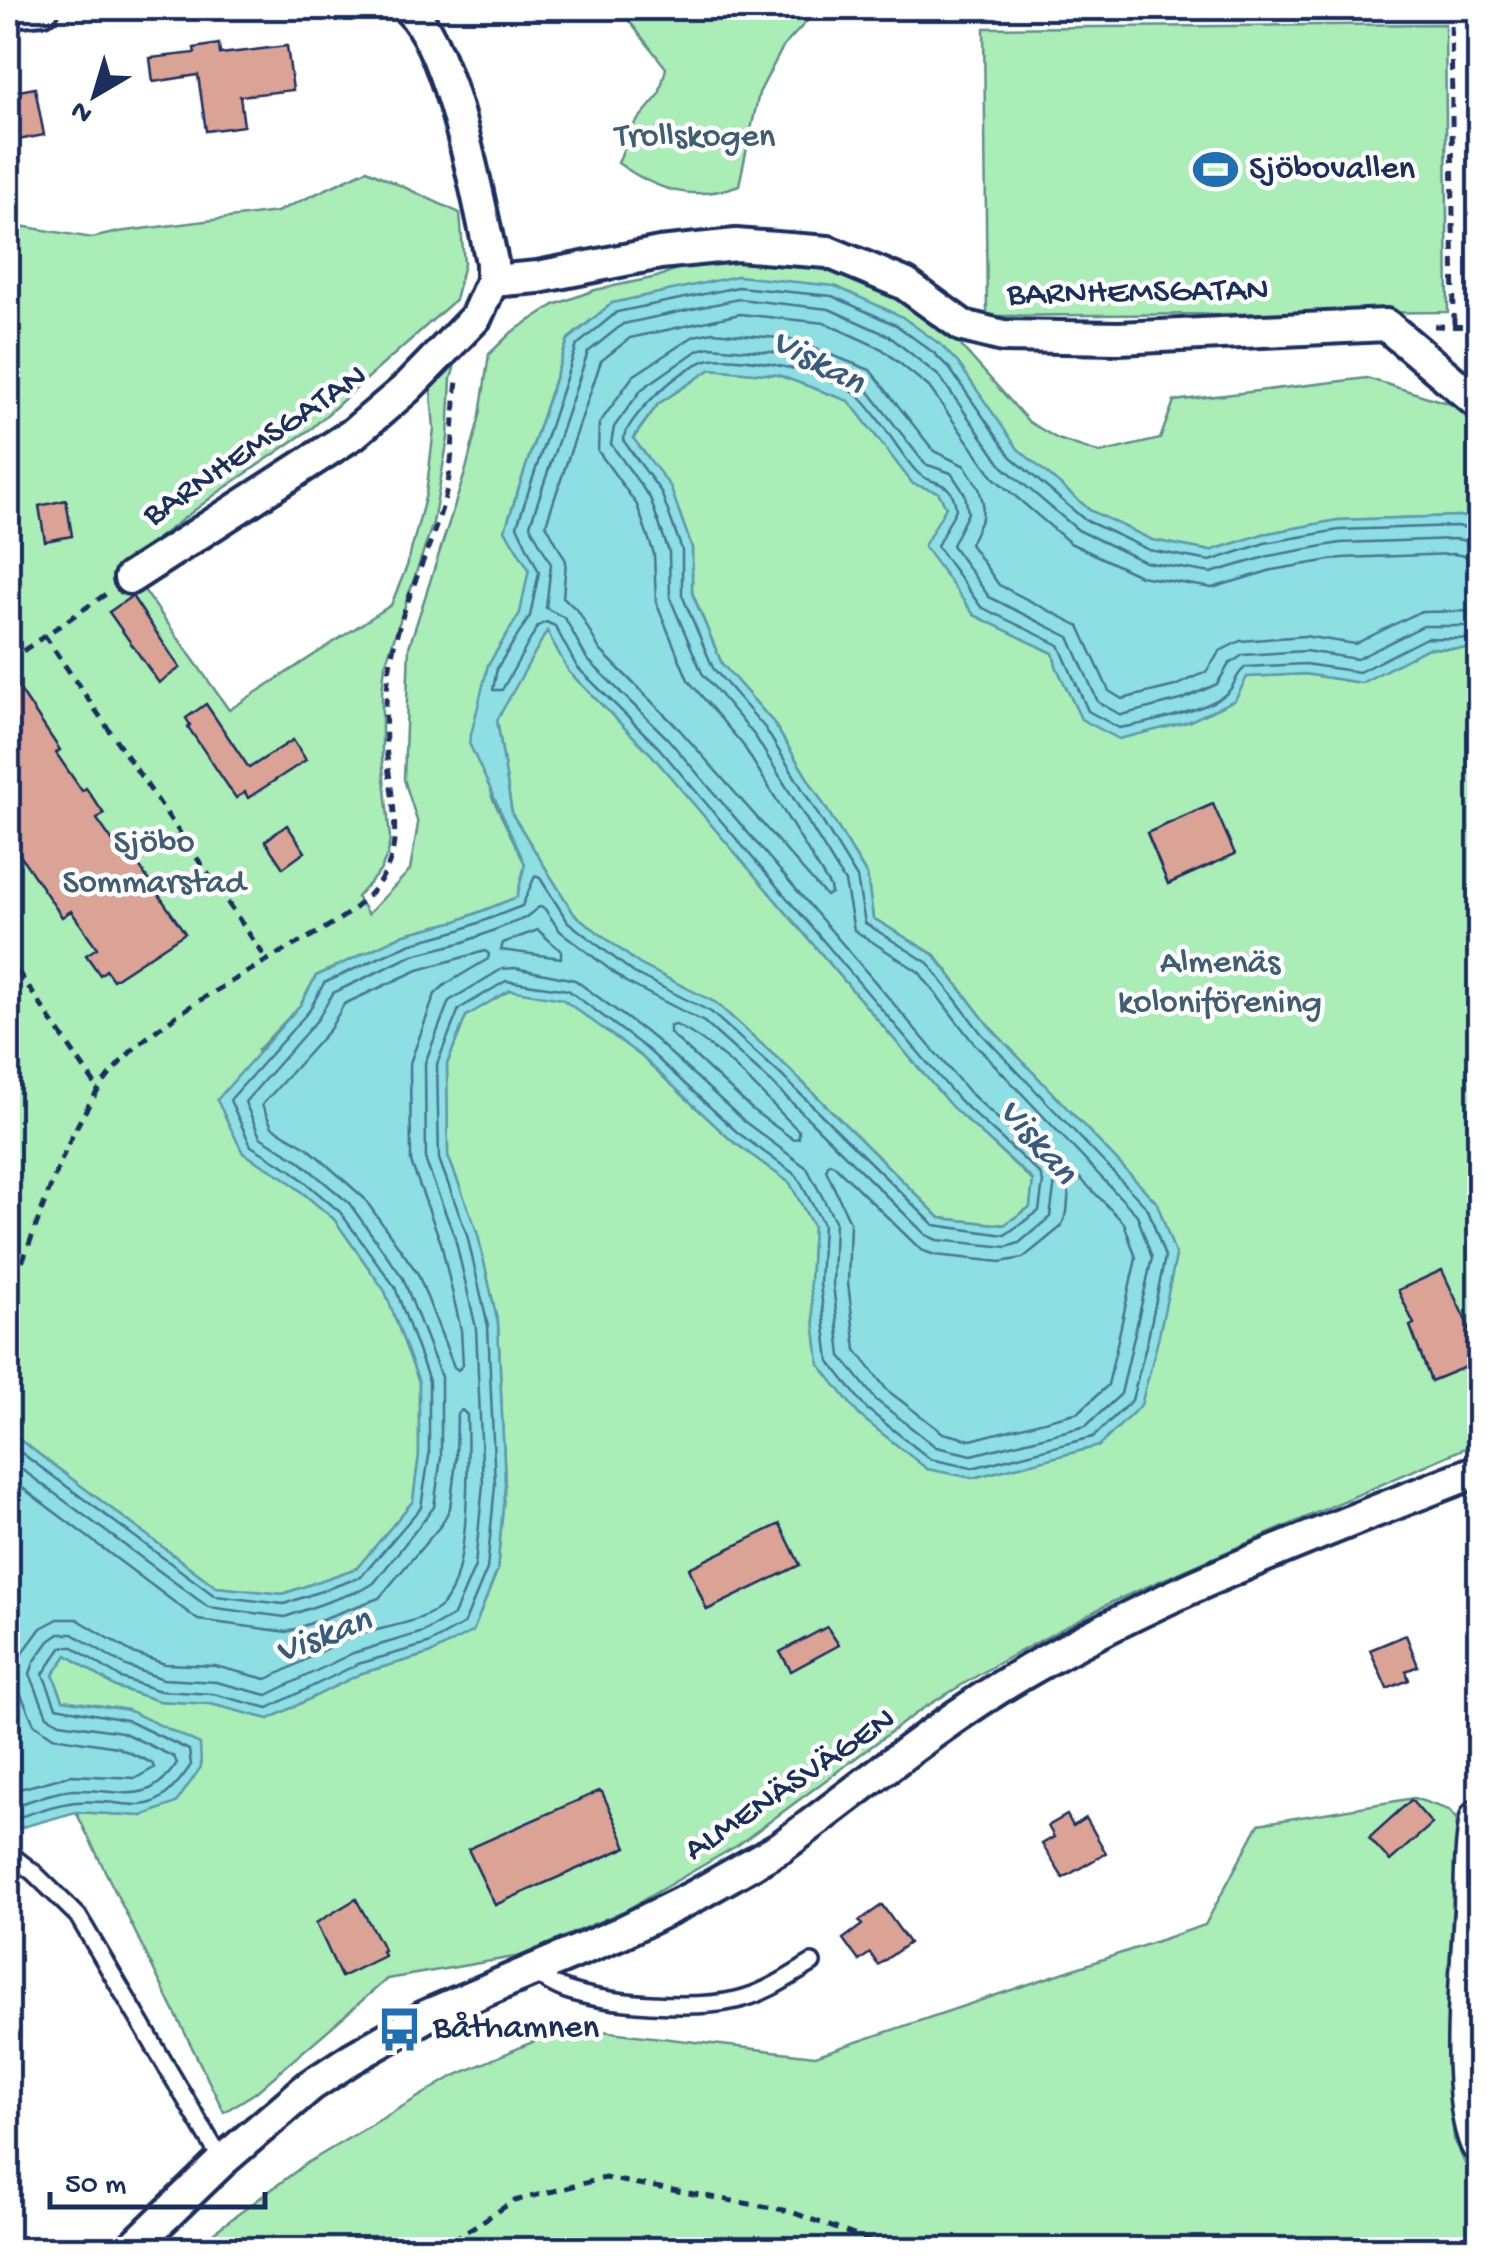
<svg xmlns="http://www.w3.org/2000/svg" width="1487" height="2257" font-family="'Gochi Hand',sans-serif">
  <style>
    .green { fill: #aaedb7; stroke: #628e8a; stroke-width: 2.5 }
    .water { fill: #8ddfe3; stroke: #5f99ae; stroke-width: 2.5; fill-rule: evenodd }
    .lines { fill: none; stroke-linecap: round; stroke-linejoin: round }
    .shore { stroke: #497593; stroke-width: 2.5 }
    .building { fill: #dba396; stroke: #1b2f5e; stroke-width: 2.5 }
    .service-casing { stroke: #1b2f5e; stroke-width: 22 }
    .minor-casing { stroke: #1b2f5e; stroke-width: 38 }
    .tertiary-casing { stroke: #1b2f5e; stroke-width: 45 }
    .path { stroke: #1b2f5e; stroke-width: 5; stroke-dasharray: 10 8; stroke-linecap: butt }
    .service { stroke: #fff; stroke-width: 15 }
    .minor { stroke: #fff; stroke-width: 30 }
    .tertiary { stroke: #fff; stroke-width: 38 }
    .labels { text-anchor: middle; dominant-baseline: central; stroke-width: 9; stroke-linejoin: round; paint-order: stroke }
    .park-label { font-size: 35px; fill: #3f5e74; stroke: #fff }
    .poi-label { font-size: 35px; fill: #1b2f5e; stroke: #fff; text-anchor: start }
    .street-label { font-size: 35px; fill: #1b2f5e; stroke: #fff }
    .water-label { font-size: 38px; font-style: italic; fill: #385b7f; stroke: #fff }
  </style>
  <rect width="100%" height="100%" fill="#fff"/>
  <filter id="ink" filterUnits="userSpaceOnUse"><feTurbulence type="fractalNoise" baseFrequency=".01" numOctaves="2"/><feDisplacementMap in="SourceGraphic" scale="20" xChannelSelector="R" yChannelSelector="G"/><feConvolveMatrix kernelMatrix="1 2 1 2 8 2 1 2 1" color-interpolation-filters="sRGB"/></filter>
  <g filter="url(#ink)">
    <g class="green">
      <path d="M 619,8 L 819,8 L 783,47 L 759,93 L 739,185 C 693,203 656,190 618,163 L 632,127 L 659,95 L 666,68 Z"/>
      <path d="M 1472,23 L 1480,23 L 1479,296 L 1478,296 Z"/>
      <path d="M 1445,24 L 1448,312 L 987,316 L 984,28 Z"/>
      <path d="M 367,170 L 460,213 L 464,264 L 455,300 L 312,428 L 216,494 L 125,563 L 229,710 L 391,605 L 407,566 L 426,494 L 434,429 L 430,381 L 459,351 L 451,379 L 448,438 L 433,523 L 385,665 L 382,693 L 382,758 L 390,838 L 388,854 L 380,871 L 357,897 L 368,914 L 410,870 L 418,824 L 404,779 L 409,647 L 465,473 L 480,415 L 489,354 L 512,332 L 554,305 L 595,290 L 657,277 L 696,261 L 740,259 L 830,270 L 886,292 L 946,329 L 1029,422 L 1058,439 L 1100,453 L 1160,439 L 1174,401 L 1367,378 L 1479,413 L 1479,522 L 1459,516 L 1338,520 L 1263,534 L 1210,551 L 1152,540 L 1091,511 L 1017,449 L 958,363 L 612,303 L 568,339 L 505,530 L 529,569 L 521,613 L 488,665 L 492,797 L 525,864 L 518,897 L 457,921 L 405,934 L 316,976 L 301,1004 L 258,1050 L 243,1153 L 285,1178 L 334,1219 L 385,1291 L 419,1382 L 419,1455 L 413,1501 L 357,1568 L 283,1594 L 216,1587 L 8,1431 L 8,1318 L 20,1303 L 8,1305 L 8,224 L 92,238 L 118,232 L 277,212 Z"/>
      <path d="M 711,369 L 778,375 L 849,401 L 913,484 L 938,491 L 946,506 L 974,615 L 1053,653 L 1057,668 L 1246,677 L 1305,674 L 1361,683 L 1428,648 L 1479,649 L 1479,1442 L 1112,1602 L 995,1665 L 922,1709 L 738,1845 L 626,1910 L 520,1956 L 387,1979 L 255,2093 L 224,2112 L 76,1812 L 142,1816 L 128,1710 L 63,1700 L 53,1675 L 67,1655 L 116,1687 L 159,1701 L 211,1704 L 269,1719 L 362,1673 L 432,1653 L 473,1631 L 497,1571 L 505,1485 L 498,1324 L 477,1232 L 448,1156 L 447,1064 L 466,1016 L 510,990 L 562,998 L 641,1056 L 731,1140 L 790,1183 L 813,1226 L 810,1284 L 972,1478 L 1098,1446 L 1157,1203 L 989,1026 L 935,955 L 873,918 L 867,875 L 773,722 L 722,664 L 692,592 L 692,548 L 670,487 L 633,439 L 658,404 Z"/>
      <path d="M 547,630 L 569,672 L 651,754 L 952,1107 L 1033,1181 L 1030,1207 L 1004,1225 L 940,1218 L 787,1067 L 716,1003 L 639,964 L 574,914 L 512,814 L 497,719 Z"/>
      <path d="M 1414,1798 L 1449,1810 L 1457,1820 L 1447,2009 L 1448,2078 L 1454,2139 L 1470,2175 L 1479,2184 L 1479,2249 L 190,2250 L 307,2163 L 452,2077 L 567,2027 L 815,2056 L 1205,1925 L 1259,1824 Z"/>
    </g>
    <path class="water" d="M 737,276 L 835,286 L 901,316 L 941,345 L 958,363 L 1018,449 L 1091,511 L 1152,540 L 1210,551 L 1263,534 L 1338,520 L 1460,516 L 1479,522 L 1479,649 L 1428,648 L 1361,683 L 1305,674 L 1247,677 L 1235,700 L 1188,722 L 1119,739 L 1081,719 L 1057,668 L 1053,653 L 974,615 L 924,546 L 946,507 L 938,492 L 913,484 L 849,401 L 778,375 L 711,369 L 658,404 L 633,438 L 670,486 L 692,548 L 692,593 L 722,664 L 773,722 L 867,875 L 873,918 L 934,955 L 989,1026 L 1157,1203 L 1176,1256 L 1158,1340 L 1141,1405 L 1099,1446 L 972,1478 L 927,1469 L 860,1416 L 819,1364 L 810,1284 L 813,1226 L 790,1183 L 731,1140 L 641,1056 L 562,999 L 510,990 L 466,1016 L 447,1064 L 448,1156 L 477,1231 L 498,1324 L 505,1485 L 497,1571 L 473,1631 L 432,1653 L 362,1673 L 269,1719 L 211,1704 L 159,1701 L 116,1687 L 67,1655 L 53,1675 L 63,1700 L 128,1710 L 200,1744 L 201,1767 L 176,1803 L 142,1816 L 76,1812 L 8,1831 L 8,1431 L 216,1587 L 283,1594 L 357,1568 L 413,1501 L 419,1455 L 419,1382 L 385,1291 L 334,1219 L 285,1178 L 243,1153 L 217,1100 L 301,1004 L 316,976 L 405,934 L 457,921 L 517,897 L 525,864 L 469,743 L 488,665 L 520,613 L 529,569 L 505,530 L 568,340 L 612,303 ZM 547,631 L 569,672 L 651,754 L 952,1107 L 1033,1180 L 1030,1207 L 1004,1225 L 940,1218 L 787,1067 L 716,1003 L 639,964 L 574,914 L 512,814 L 497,720 Z"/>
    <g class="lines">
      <g class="shore">
        <path d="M 1480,559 L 1454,554 L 1342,558 L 1272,570 L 1212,588 L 1140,576 L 1070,543 L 994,478 L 929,387 L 882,349 L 825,323 L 740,314 L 630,338 L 601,361 L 546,524 L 566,561 L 563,597 L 579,612 L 600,650 L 679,729 L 826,896 L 831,893 L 830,887 L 743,745 L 688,680 L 656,602 L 654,554 L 637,505 L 598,451 L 599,424 L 633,376 L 694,336 L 713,332 L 790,339 L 870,370 L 934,451 L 965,466 L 979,488 L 983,503 L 982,518 L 970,544 L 999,585 L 1079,626 L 1109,691 L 1122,699 L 1175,686 L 1206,672 L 1220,651 L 1240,641 L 1304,636 L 1355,644 L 1419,612 L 1480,611"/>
        <path d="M 538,930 L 561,951 L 561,958 L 501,950 L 503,943 Z"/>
        <path d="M 485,951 L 489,954 L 488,959 L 446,984 L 435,994 L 410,1063 L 411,1162 L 441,1243 L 461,1330 L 463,1365 L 458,1370 L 454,1367 L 418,1274 L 364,1198 L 308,1148 L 272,1127 L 262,1105 L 330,1029 L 344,1004 L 418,970 Z"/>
        <path d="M 676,1025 C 723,1048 762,1095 799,1131 L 799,1138 L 793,1139 L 754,1111 L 670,1033 L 670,1026 Z"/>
        <path d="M 829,1163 L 834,1165 L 921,1250 L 935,1255 L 1001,1262 L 1023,1258 L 1061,1227 L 1067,1212 L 1070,1178 L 1078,1176 L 1124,1223 L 1136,1258 L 1108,1385 L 1079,1412 L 971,1440 L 943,1433 L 887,1390 L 856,1350 L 848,1283 L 850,1222 L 826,1170 Z"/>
        <path d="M 8,1443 L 215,1596 L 284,1604 L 361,1577 L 421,1507 L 429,1456 L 429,1381 L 395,1287 L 340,1212 L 291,1170 L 251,1146 L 230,1100 L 309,1011 L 324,983 L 409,944 L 460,930 L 522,906 L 535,876 L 540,878 L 568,922 L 634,973 L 711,1012 L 780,1074 L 934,1225 L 1005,1235 L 1039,1211 L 1043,1182 L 1040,1174 L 959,1100 L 659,748 L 577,667 L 555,626 L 546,622 L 538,626 L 502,690 L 493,690 L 497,668 L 530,616 L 539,572 L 517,526 L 577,345 L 617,312 L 738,287 L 832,296 L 896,325 L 934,353 L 950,369 L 1011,457 L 1085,520 L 1149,550 L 1210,561 L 1265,543 L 1339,530 L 1457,526 L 1480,531"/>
        <path d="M 8,1459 L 208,1607 L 285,1617 L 364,1589 L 374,1583 L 434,1507 L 441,1457 L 441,1377 L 403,1278 L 349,1203 L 298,1160 L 260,1137 L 245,1102 L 318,1019 L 333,993 L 413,955 L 464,942 L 525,918 L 539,907 L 544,908 L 560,931 L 626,982 L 704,1022 L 772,1083 L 926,1235 L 937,1240 L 1007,1247 L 1019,1243 L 1050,1217 L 1055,1181 L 1049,1166 L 968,1091 L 668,739 L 587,659 L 565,618 L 546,608 L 551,564 L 530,525 L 588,352 L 623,324 L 739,299 L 829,309 L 889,336 L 940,377 L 1003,467 L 1078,530 L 1145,562 L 1211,573 L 1269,556 L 1340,543 L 1456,539 L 1480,544"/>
        <path d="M 8,1477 L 198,1620 L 287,1632 L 379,1598 L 442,1524 L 450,1508 L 456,1461 L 457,1414 L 462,1410 L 467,1415 C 468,1456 471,1574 443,1604 C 425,1624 374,1628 349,1638 C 320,1649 295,1668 266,1679 L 215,1666 L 165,1664 L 133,1653 L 77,1619 L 58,1619 L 41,1628 L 22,1654 L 15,1673 L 18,1688 L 34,1724 L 53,1737 L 117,1747 L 152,1763 L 154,1768 L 136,1778 L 72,1775 L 8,1792"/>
        <path d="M 8,1808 C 29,1802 55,1790 77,1790 C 123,1789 147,1808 177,1763 L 174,1757 L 122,1732 L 60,1723 L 47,1716 L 30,1674 L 34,1662 L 49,1641 L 59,1634 L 73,1634 L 126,1666 L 163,1679 L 216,1682 L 267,1695 L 353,1653 L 423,1632 L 454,1615 L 475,1566 L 483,1484 L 476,1328 L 455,1238 L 426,1162 L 425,1063 L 449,1001 L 502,969 L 515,968 L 575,980 L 655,1039 L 745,1122 L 807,1168 L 835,1221 L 833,1284 L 841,1356 L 876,1400 L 936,1447 L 972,1455 L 1086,1426 L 1121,1394 L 1152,1258 L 1137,1215 L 972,1041 L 919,972 L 854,930 L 845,882 L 755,736 L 702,673 L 670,598 L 669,552 L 650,498 L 611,444 L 614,427 L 642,389 L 698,350 L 710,347 L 783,353 L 863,384 L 925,464 L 951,473 L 965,494 L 968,513 L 952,545 L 989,597 L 1069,637 L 1098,702 L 1121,715 L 1181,700 L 1217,684 L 1229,664 L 1243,655 L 1305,651 L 1357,659 L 1423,626 L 1480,626"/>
        <path d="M 8,1820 C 29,1815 53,1804 76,1802 C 135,1797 149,1827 191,1765 L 189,1750 L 126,1720 L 56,1707 L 43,1674 L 62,1647 L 73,1647 L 121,1678 L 160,1691 L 213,1694 L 268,1708 L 358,1664 L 428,1644 L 464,1624 L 487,1569 L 495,1485 L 488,1326 L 467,1235 L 439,1159 L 437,1064 L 459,1009 L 506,981 L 568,990 L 647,1049 L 737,1132 L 797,1176 L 823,1224 L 820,1284 L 829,1361 L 867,1409 L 930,1459 L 972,1468 L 1093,1437 L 1132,1400 L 1148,1338 L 1165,1257 L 1148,1209 L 981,1033 L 928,963 L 865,923 L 857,878 L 765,728 L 713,668 L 682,595 L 682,550 L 661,492 L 623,440 C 628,415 687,362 711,359 C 748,355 821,373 853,392 C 871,403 899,452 915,470 C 930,488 952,475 956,509 L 937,546 L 981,607 L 1059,645 L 1088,711 L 1119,728 C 1145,724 1208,710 1227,693 C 1236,685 1235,674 1246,667 L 1305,664 L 1359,672 L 1426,638 L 1480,639"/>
      </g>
    </g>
    <g class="building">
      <path d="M 219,44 L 220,54 L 287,46 L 293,90 L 240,96 L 244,126 L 206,131 L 198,75 L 153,82 L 150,58 L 195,53 L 194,48 Z"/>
      <path d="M 35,88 L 44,135 L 8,142 L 8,93 Z"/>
      <path d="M 66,500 L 72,536 L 45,541 L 39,506 Z"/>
      <path d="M 132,596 L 180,668 L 159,683 L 109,612 Z"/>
      <path d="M 8,672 L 60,750 L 56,753 L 82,791 L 86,788 L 104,814 L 97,819 L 122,855 L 128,850 L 185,933 L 113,980 L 106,970 L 100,975 L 86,955 L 97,948 L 71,911 L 62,917 L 13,845 L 18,842 L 8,830 Z"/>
      <path d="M 206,704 L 249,768 L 293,740 L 306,760 L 248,798 L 245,792 L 236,798 L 188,727 L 190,725 L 186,718 Z"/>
      <path d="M 1213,804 L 1235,854 L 1168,884 L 1147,833 Z"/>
      <path d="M 287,825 L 305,852 L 283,868 L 265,841 Z"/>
      <path d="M 1442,1270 L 1480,1351 L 1480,1361 L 1431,1381 L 1410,1326 L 1414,1324 L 1398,1290 Z"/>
      <path d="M 780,1524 L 800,1565 L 707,1610 L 689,1568 Z"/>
      <path d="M 827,1627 L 839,1645 L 791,1671 L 780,1652 Z"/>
      <path d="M 1406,1635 L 1418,1666 L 1406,1671 L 1409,1680 L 1387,1689 L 1370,1650 Z"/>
      <path d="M 599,1791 L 602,1792 L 627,1847 L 495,1905 L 468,1849 Z"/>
      <path d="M 1411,1800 L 1432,1824 L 1390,1861 L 1369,1838 Z"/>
      <path d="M 1067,1815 L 1073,1826 L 1086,1818 L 1106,1853 L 1063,1878 L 1042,1844 L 1054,1837 L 1048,1826 Z"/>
      <path d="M 356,1899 L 384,1950 L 382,1951 L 384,1956 L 341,1977 L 316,1923 Z"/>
      <path d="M 882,1905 L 909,1943 L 878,1965 L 870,1953 L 859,1961 L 843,1939 L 862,1925 L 859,1921 Z"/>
    </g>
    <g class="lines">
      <defs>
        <g id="service">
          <path d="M 8,1853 L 33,1872 L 78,1916 L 222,2161"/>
          <path d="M 532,1972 C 543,1978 554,1986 566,1990 C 607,2004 694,2010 736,2000 C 764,1994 787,1978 812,1963"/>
        </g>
        <g id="minor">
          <path d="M 8,11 L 43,8"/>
          <path d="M 492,281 L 538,277 L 660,253 L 736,245 L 828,252 L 905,284 L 963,326 L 1003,336 L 1119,338 L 1386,325 L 1480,405"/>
          <path d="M 130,578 L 353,434 L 407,388 L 476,317 L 492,281 L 492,262 C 478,200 452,49 408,8"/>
          <path d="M 130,2250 L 222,2161 L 310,2086 L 351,2059 L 428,2015 L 620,1933 L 693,1897 L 781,1847 C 860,1789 937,1724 1022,1674 C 1166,1590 1325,1531 1480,1470"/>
        </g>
        <path id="tertiary" d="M 1480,1819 C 1474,1849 1475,1881 1474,1911 C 1471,1969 1458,2092 1480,2143"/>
      </defs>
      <use href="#service" class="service-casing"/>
      <use href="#minor" class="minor-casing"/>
      <use href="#tertiary" class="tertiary-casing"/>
      <g class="path">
        <path d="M 1451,8 L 1454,326"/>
        <path d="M 1434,326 L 1480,327"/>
        <path d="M 44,635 L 267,960"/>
        <path d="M 8,661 L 106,594"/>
        <path d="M 8,957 L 99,1090"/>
        <path d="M 8,1295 C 47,1212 64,1112 135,1048 C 174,1013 224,986 268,960 C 307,936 358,918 383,876 C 403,843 392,800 388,765 C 384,734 385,697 390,666 C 398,612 429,555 444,501 C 455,460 452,421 457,381"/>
        <path d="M 437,2250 L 514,2201 L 605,2178 L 789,2211 L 894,2250"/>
      </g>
      <use href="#service" class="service"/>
      <use href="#minor" class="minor"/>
      <use href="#tertiary" class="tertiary"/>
    </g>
  </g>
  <defs>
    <symbol id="stadium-bare" viewBox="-9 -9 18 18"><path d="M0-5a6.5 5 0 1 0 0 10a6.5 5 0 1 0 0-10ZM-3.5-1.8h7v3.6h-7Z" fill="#1f6fb2" stroke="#fff" stroke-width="2.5" paint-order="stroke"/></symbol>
    <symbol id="bus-bare" viewBox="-9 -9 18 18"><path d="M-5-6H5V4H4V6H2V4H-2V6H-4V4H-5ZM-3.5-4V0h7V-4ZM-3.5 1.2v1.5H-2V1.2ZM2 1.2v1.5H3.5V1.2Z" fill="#1f6fb2" stroke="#fff" stroke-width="2.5" paint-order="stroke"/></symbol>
  </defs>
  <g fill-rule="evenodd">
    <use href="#stadium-bare" x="1184" y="138" width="63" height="63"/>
    <use href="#bus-bare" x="368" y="1998" width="63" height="63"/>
  </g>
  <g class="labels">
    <g class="park-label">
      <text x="695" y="138">Trollskogen</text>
      <text x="154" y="844">Sjöbo<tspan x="154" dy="40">Sommarstad</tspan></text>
      <text x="1220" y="964">Almenäs<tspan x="1220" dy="40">koloniförening</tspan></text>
    </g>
    <g class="poi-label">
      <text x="1249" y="170">Sjöbovallen</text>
      <text x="433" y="2029">Båthamnen</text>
    </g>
    <g class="street-label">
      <text transform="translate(1138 294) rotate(-1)">BARNHEMSGATAN</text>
      <text transform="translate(256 447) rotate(-34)">BARNHEMSGATAN</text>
      <text transform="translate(791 1786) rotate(-34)">ALMENÄSVÄGEN</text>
    </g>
    <g class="water-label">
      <text transform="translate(817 364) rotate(28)">Viskan</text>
      <text transform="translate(1036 1143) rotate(49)">Viskan</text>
      <text transform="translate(324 1638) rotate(-21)">Viskan</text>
    </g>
  </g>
  <rect width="1487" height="2257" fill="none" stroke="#fff" stroke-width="40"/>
  <rect x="20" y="20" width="1447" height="2217" fill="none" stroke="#1b2f5e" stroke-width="4" filter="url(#ink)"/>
  <g transform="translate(95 95) rotate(218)" stroke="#ffffff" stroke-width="8" paint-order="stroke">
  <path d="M0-8L18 38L0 25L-18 38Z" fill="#1b2f5e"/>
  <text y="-15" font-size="28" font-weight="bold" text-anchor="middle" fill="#1b2f5e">N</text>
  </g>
  <path d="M50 2192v15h215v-15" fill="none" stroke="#1b2f5e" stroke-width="5"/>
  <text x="65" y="2192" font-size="30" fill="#1b2f5e" stroke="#ffffff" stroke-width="8" paint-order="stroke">50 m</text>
</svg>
